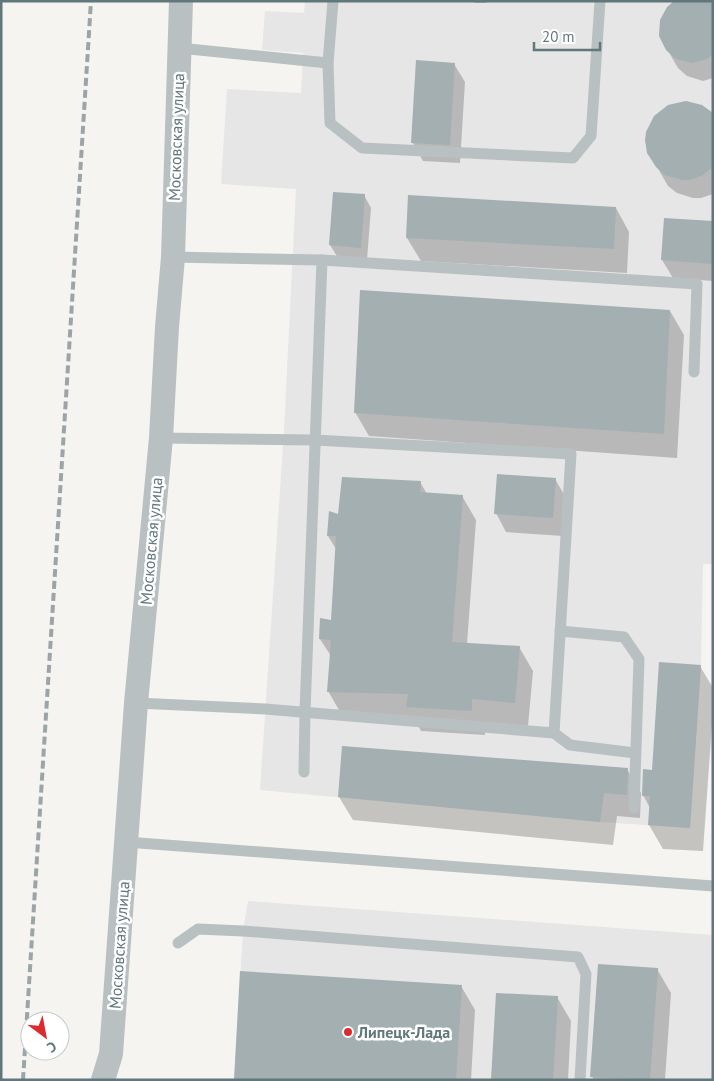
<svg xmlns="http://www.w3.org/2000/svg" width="714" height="1081" font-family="'PT Sans',sans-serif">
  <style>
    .built { fill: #e5e6e5 }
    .shadow { fill: #0003 }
    .building { fill: #a3afb1 }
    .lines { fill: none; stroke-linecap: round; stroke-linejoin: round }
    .lane { stroke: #b9c0c1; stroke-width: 11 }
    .street { stroke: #b9c0c1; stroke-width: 24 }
    .rail { stroke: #9ba5a8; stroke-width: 4; stroke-dasharray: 8 4; stroke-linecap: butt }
    .poi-dot { fill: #dc2a2f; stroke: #fff; stroke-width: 2 }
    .labels { text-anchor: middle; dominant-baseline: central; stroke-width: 5; stroke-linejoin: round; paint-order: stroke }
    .street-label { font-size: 16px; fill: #61777b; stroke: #fff }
    .poi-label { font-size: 16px; font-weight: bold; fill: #61777b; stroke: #fff; text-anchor: start }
  </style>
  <rect width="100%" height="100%" fill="#f5f4f1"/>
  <g class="built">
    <path d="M 305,1 L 713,1 L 713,564 L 703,564 L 701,665 L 690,828 L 600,822 L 260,790 L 284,430 L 296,189 L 221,184 L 227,89 L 301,93 L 303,53 L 262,50 L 265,11 L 304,13 Z"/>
    <path d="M 248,901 L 713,935 L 713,1080 L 234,1080 L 243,931 Z"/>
  </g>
  <g class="shadow">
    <path d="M 470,1 L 489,1 L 486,3 L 476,3 Z"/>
    <path d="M 713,6 L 713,78 L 703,81 L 687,76 L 678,68 L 667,49 Z"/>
    <path d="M 454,64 L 465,82 L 460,163 L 423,161 L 413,143 Z"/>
    <path d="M 713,115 L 713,194 L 701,198 L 693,198 L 677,193 L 668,186 L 649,153 Z"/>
    <path d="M 364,195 L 371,208 L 367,260 L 338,258 L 330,245 Z"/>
    <path d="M 616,208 L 629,232 L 627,273 L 421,261 L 407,238 Z"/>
    <path d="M 713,223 L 713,281 L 673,278 L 662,260 Z"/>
    <path d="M 670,311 L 684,335 L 677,458 L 369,436 L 355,412 Z"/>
    <path d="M 555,479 L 566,498 L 563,536 L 506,532 L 496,513 Z"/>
    <path d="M 420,482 L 427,494 L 462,496 L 476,520 L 467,644 L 519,647 L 533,671 L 528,726 L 485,722 L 485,735 L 421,731 L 414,717 L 342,715 L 328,691 L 331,656 L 320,639 L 332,621 L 336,549 L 328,536 L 340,516 Z"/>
    <path d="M 700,666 L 713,688 L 713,710 L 703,851 L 663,849 L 649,825 L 650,808 L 643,795 Z"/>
    <path d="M 627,769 L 641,793 L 640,818 L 617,816 L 613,845 L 353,820 L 339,797 Z"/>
    <path d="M 657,969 L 671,993 L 665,1080 L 594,1080 L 592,1076 Z"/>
    <path d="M 461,986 L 475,1010 L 471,1080 L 235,1080 Z"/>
    <path d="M 557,997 L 571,1021 L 568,1080 L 492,1080 Z"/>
  </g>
  <g class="building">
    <path d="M 674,1 L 713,1 L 713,54 L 707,59 L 692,63 L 680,60 L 675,58 L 666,50 L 659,36 L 660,20 L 667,7 Z"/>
    <path d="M 416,60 L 455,63 L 450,145 L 411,143 Z"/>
    <path d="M 686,101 L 702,105 L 713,113 L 713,167 L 703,175 L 690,180 L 682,180 L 665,175 L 656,167 L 647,153 L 645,140 L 646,132 L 654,116 L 668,105 Z"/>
    <path d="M 333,192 L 365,194 L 361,248 L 329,245 Z"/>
    <path d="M 408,195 L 616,207 L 614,249 L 406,238 Z"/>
    <path d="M 664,218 L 713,221 L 713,264 L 661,260 Z"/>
    <path d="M 360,290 L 670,310 L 664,434 L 354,413 Z"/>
    <path d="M 497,474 L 556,478 L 553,518 L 494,514 Z"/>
    <path d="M 342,477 L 421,481 L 420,492 L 463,495 L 452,642 L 520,646 L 515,703 L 472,699 L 472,711 L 406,707 L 408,694 L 327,692 L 331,640 L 319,639 L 320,618 L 331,620 L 336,536 L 327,536 L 329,511 L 338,514 Z"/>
    <path d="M 659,662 L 701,665 L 690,828 L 648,825 L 650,796 L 642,796 L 643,769 L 652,770 Z"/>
    <path d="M 342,746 L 628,768 L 627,795 L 604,793 L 600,822 L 338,797 Z"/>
    <path d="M 598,964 L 658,968 L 650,1080 L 590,1077 Z"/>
    <path d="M 240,971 L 462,985 L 456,1080 L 234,1080 Z"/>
    <path d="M 496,993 L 558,996 L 553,1080 L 491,1080 Z"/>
  </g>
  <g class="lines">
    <g class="lane">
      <path d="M 333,1 L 328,63 L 330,123 L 362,148 L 573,158 L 591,136 L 600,1"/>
      <path d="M 179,48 L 328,63"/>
      <path d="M 173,257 L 322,260 L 697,284 L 694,372"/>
      <path d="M 161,438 L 315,440 L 571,454 L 554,733"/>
      <path d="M 560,631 L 624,637 L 639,659 L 634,808"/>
      <path d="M 136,703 L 265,709 L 554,733 L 570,745 L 635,753"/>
      <path d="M 304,772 L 305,712 L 322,260"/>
      <path d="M 126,842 L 713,886"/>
      <path d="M 178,943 L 198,929 L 243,931 L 578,957 L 586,974 L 580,1080"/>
    </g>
    <path class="street" d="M 103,1080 L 111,1054 L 136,703 L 161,438 L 167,327 L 173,257 L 181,1"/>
    <path class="rail" d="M 23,1080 L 91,1"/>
  </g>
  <circle class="poi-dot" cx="348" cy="1032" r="5"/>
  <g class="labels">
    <g class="street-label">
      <text transform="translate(176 137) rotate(-88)">Московская улица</text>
      <text transform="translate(151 541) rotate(-85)">Московская улица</text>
      <text transform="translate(119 945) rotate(-86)">Московская улица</text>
    </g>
    <g class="poi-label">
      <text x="358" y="1032">Липецк-Лада</text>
    </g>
  </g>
  <rect width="714" height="1081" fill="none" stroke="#61777b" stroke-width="5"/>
  <g transform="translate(45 1036) rotate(148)"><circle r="24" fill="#ffffff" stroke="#c0c9ca"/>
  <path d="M0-4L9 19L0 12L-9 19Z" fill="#dc2a2f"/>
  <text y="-8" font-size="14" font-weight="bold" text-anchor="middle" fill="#61777b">С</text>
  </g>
  <path d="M534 42v8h66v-8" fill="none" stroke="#61777b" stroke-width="2.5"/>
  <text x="542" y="42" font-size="15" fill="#61777b" stroke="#ffffff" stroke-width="4" paint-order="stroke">20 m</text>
</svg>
